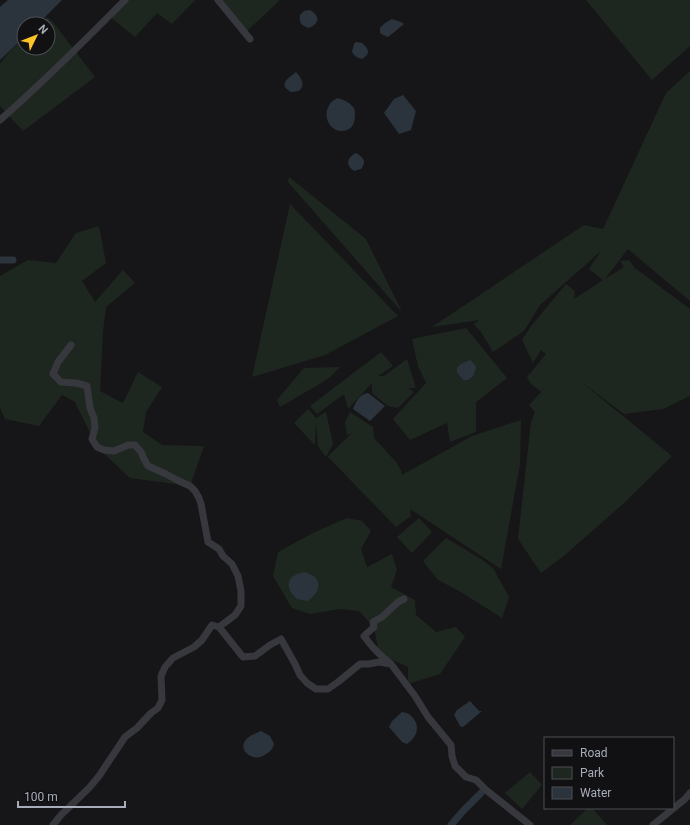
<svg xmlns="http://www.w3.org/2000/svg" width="690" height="825" font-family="Roboto,sans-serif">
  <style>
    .green { fill: #1e271f }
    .water { fill: #2b343d }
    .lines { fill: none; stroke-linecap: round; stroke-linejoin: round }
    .canal { stroke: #2b343d; stroke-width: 7 }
    .street { stroke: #37373e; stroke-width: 7 }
  </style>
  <rect width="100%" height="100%" fill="#161618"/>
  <g class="green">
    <path d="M 127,0 L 195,0 L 172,24 L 157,13 L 135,37 L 110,17 Z"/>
    <path d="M 219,0 L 280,0 L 246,32 Z"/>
    <path d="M 586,0 L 690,0 L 690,46 L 652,80 Z"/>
    <path d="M 47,17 L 53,22 L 95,77 L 23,131 L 0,106 L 0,64 L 10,51 L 24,38 L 24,48 L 48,48 L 48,24 L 40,24 Z"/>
    <path d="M 690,71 L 690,301 L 628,249 L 605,279 L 624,267 L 620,261 L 629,260 L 635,268 L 690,309 L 690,396 L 663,409 L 624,414 L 580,381 L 672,456 L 624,503 L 565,555 L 541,573 L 518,539 L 531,422 L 535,412 L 529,405 L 542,391 L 546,383 L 541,392 L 531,384 L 527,377 L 546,354 L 541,350 L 533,363 L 522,340 L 531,326 L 566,284 L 575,291 L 574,299 L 603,280 L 589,269 L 601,251 L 540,305 L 524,331 L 493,352 L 481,332 L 474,324 L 479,320 L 432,327 L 584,225 L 603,229 L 666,93 Z"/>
    <path d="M 289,177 L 366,239 L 402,312 L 288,182 Z"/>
    <path d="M 290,204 L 398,316 L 325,355 L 259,375 L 252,377 Z"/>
    <path d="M 99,226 L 106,263 L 82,281 L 95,302 L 123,270 L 135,283 L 106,307 L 103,332 L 100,391 L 123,403 L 138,372 L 162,387 L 146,412 L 143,432 L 162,445 L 204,446 L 190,486 L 130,478 L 97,447 L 75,402 L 62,395 L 39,426 L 5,419 L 0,408 L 0,276 L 28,260 L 56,263 L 76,233 Z"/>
    <path d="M 466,328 L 507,378 L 476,402 L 476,432 L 450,442 L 447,423 L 410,440 L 393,419 L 426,383 L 418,366 L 412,339 Z"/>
    <path d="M 381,352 L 393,366 L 378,376 L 384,376 L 407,359 L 416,388 L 408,388 L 414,392 L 398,408 L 388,406 L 372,393 L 372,383 L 348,409 L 344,394 L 317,414 L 310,406 Z"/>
    <path d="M 340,367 L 330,377 L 318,385 L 280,407 L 277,400 L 304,368 Z"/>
    <path d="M 308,409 L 316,418 L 326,412 L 333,444 L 326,457 L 318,446 L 316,423 L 315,445 L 294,423 Z"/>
    <path d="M 350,412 L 373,427 L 374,438 L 396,462 L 401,470 L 402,475 L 472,436 L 521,420 L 520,464 L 501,569 L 410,509 L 411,516 L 396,527 L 328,457 L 331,453 L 352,433 L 347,435 L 345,422 Z"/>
    <path d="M 347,518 L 362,521 L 371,531 L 361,549 L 367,567 L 392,554 L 397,570 L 391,587 L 415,600 L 416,615 L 436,632 L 456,627 L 465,637 L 440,674 L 408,684 L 408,667 L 379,654 L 374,627 L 359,611 L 340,609 L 310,614 L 292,608 L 273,576 L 278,552 L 315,532 Z"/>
    <path d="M 419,518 L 432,532 L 412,553 L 397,537 Z"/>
    <path d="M 446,538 L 481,559 L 493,568 L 509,597 L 502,618 L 461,592 L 438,580 L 423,561 Z"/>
    <path d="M 530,772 L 542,785 L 522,809 L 505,793 Z"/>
    <path d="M 588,808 L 592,808 L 607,825 L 570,825 Z"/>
  </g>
  <g class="water">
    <path d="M 8,0 L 62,0 L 38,24 L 24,24 L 24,37 L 0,60 L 0,7 Z"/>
    <path d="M 310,10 C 320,16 320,23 309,28 C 301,25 299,24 300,15 L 304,11 Z"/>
    <path d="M 392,19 L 401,22 L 404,24 L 398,29 L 388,37 L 383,35 L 380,33 L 380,28 L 385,23 Z"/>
    <path d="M 356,42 L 362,43 C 369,49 371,54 362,59 C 357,58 355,56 352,52 L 354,44 Z"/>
    <path d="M 296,72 C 305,81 306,92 291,92 C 277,84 289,78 296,72 Z"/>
    <path d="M 403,95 L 416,111 L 411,130 L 399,134 L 384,113 L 394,99 Z"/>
    <path d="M 338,98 C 343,100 349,102 352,106 C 355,108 355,111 355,114 C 355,124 352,131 341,131 C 338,131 335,130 333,128 C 322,119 326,102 338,98 Z"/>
    <path d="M 356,153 C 364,158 367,161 361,169 L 354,171 C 345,165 347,157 356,153 Z"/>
    <path d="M 470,360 L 475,365 L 476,369 L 473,376 L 468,380 L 463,380 L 457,372 L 457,368 L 461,364 Z"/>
    <path d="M 368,393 L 385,406 L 370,421 L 353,409 C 356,402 359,394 368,393 Z"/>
    <path d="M 304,572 C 313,574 322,580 317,591 C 316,594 311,598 308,601 L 297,599 C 295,597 292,594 291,592 C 284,579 295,574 304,572 Z"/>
    <path d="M 470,701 L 479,711 L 482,711 L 463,727 L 460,726 L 454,715 L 457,710 Z"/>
    <path d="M 402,712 C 408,713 410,714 413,718 C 421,728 416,738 407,744 L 402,742 L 389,727 L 392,721 Z"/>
    <path d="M 261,731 L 270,736 L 274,744 C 273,749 271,751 266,754 C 252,765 234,747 249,737 C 253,734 257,733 261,731 Z"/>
  </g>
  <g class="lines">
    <g class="canal">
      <path d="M 0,260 L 13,260"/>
      <path d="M 451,825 L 463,811 L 481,793"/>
    </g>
    <g class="street">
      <path d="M 218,0 L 250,39"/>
      <path d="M 0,120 C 44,82 84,41 125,0"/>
      <path d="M 219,627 L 243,657 L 255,656 L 270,645 L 281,639 L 295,664 L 300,675 L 307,683 L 316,689 L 328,689 L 338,682 L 360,664 L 369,664 L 379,662 L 391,664 L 415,696 L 428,717 L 451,745 L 452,756 L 455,766 L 466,777 L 476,780 L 486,790 L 530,825"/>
      <path d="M 390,663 C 379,655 371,646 364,636 L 374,627 L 373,622 L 382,617 L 398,602 L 404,599"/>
      <path d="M 53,825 L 61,815 L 89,788 L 99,776 L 125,737 L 137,728 L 151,713 L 158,708 L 162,700 L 161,676 L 165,667 L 173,658 L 194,647 L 202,640 L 212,625 L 219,627 L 235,615 L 241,606 L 241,591 L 238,576 L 232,564 L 223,556 L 219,549 L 208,542 L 201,504 L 199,498 L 195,491 L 190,486 L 177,480 L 166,474 L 148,466 L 144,459 L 141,452 L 135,445 L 128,445 L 114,451 L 104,450 L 97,447 L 92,439 L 95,428 L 94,418 L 90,408 L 87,386 L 76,383 L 61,382 L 53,374 L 58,362 L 71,345"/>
      <path d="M 653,825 L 685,799 L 690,793"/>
    </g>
  </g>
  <rect x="544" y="737" width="130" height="72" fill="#111113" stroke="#4d4f55"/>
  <rect x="552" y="750" width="20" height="6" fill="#37373e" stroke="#4d4f55"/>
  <text x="580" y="757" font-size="12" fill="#a7acb9">Road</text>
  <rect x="552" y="767" width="20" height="12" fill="#1e271f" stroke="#4d4f55"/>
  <text x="580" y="777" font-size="12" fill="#a7acb9">Park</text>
  <rect x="552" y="787" width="20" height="12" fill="#2b343d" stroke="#4d4f55"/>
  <text x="580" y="797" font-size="12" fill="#a7acb9">Water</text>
  <g transform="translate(36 36) rotate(47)"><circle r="19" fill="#111113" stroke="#4d4f55"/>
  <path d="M0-3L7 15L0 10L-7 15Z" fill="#fdc329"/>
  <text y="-6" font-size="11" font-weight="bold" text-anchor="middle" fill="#a7acb9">N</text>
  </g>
  <path d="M18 801v6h107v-6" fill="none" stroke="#a7acb9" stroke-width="2"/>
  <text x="24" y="801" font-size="12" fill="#a7acb9" stroke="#111113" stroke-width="3" paint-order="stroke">100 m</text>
</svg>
